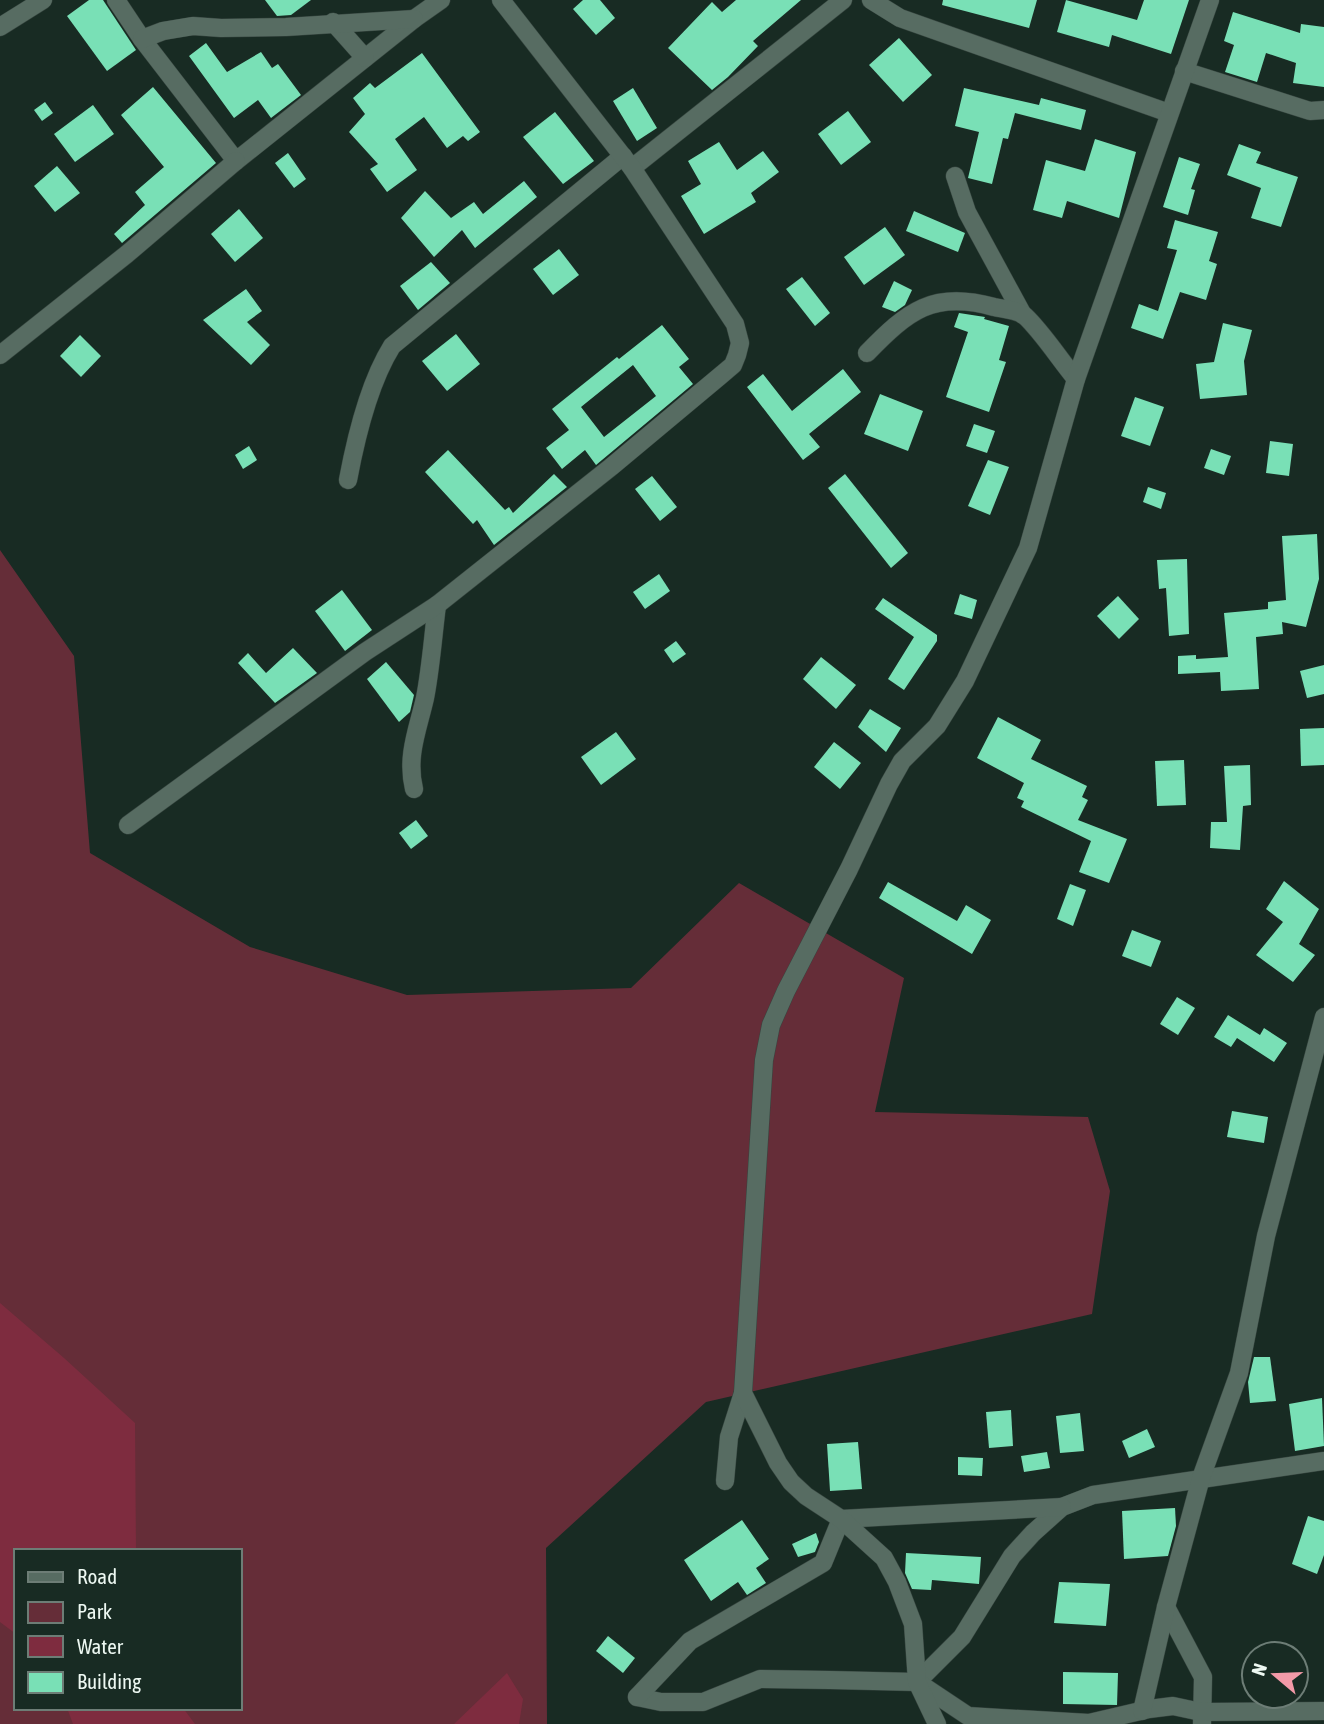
<svg xmlns="http://www.w3.org/2000/svg" width="1324" height="1724" font-family="'Asap Condensed',sans-serif">
  <style>
    .green { fill: #652d38; fill-rule: evenodd }
    .water { fill: #7e2c3f }
    .building { fill: #79e0b6; fill-rule: evenodd }
    .lines { fill: none; stroke-linecap: round; stroke-linejoin: round }
    .street-casing { stroke: #36453f; stroke-width: 19 }
    .street { stroke: #576c62; stroke-width: 18 }
  </style>
  <rect width="100%" height="100%" fill="#182b23"/>
  <path class="green" d="M 0,550 L 74,656 L 90,853 L 250,947 L 407,995 L 631,988 L 739,883 L 904,978 L 875,1112 L 1088,1117 L 1110,1191 L 1092,1314 L 706,1402 L 546,1548 L 547,1724 L 0,1724 ZM 16,1551 L 240,1551 L 240,1708 L 16,1708 Z"/>
  <g class="water">
    <path d="M 0,1303 L 64,1358 L 135,1423 L 136,1551 L 16,1551 L 16,1634 L 0,1622 Z"/>
    <path d="M 507,1673 L 523,1699 L 519,1724 L 454,1724 Z"/>
    <path d="M 67,1708 L 183,1708 L 195,1724 L 73,1724 Z"/>
  </g>
  <g class="building">
    <path d="M 89,0 L 103,0 L 136,50 L 107,71 L 67,16 Z"/>
    <path d="M 265,0 L 311,0 L 291,15 L 277,16 Z"/>
    <path d="M 583,0 L 600,0 L 615,18 L 596,35 L 573,9 Z"/>
    <path d="M 736,0 L 801,0 L 753,41 L 758,46 L 728,77 L 712,90 L 668,48 L 712,2 L 722,12 Z"/>
    <path d="M 943,0 L 1037,0 L 1029,28 L 942,5 Z"/>
    <path d="M 1066,0 L 1137,20 L 1144,0 L 1189,0 L 1171,54 L 1112,35 L 1109,47 L 1057,32 Z"/>
    <path d="M 1233,12 L 1300,33 L 1301,24 L 1324,27 L 1324,87 L 1293,83 L 1296,63 L 1266,53 L 1257,82 L 1225,72 L 1234,45 L 1224,41 Z"/>
    <path d="M 899,38 L 932,75 L 903,102 L 869,65 Z"/>
    <path d="M 206,43 L 227,72 L 261,52 L 272,68 L 278,64 L 301,95 L 271,118 L 258,100 L 234,118 L 189,56 Z"/>
    <path d="M 422,53 L 480,132 L 468,141 L 463,136 L 447,148 L 424,117 L 395,139 L 417,170 L 387,192 L 370,169 L 378,164 L 349,132 L 365,114 L 353,98 L 370,83 L 375,88 Z"/>
    <path d="M 153,87 L 216,163 L 122,243 L 114,234 L 145,205 L 135,192 L 164,167 L 121,115 Z"/>
    <path d="M 633,88 L 657,128 L 637,141 L 613,101 Z"/>
    <path d="M 964,88 L 1039,105 L 1041,98 L 1086,110 L 1081,130 L 1015,113 L 1008,139 L 1003,138 L 992,184 L 968,178 L 979,132 L 955,126 Z"/>
    <path d="M 45,102 L 53,113 L 42,121 L 34,110 Z"/>
    <path d="M 93,105 L 114,134 L 75,162 L 54,134 Z"/>
    <path d="M 848,111 L 871,142 L 841,165 L 818,134 Z"/>
    <path d="M 555,112 L 594,161 L 563,184 L 523,137 Z"/>
    <path d="M 1095,139 L 1136,152 L 1119,218 L 1067,201 L 1062,218 L 1033,210 L 1046,160 L 1085,171 Z"/>
    <path d="M 719,142 L 737,170 L 763,151 L 779,172 L 751,193 L 756,202 L 704,234 L 681,196 L 701,184 L 688,161 Z"/>
    <path d="M 1239,144 L 1261,152 L 1256,163 L 1298,177 L 1281,227 L 1251,218 L 1261,188 L 1227,175 Z"/>
    <path d="M 288,153 L 306,179 L 294,188 L 275,163 Z"/>
    <path d="M 1179,157 L 1200,164 L 1191,189 L 1195,190 L 1188,215 L 1163,207 Z"/>
    <path d="M 57,166 L 80,193 L 55,212 L 34,186 Z"/>
    <path d="M 524,181 L 537,197 L 475,248 L 462,230 L 434,257 L 401,218 L 425,191 L 451,218 L 474,202 L 483,214 Z"/>
    <path d="M 239,209 L 263,238 L 235,262 L 211,234 Z"/>
    <path d="M 914,211 L 965,233 L 958,252 L 906,231 Z"/>
    <path d="M 1175,220 L 1218,232 L 1209,261 L 1217,264 L 1206,300 L 1180,292 L 1163,339 L 1131,328 L 1139,304 L 1158,311 L 1177,250 L 1167,248 Z"/>
    <path d="M 885,227 L 905,255 L 864,285 L 844,257 Z"/>
    <path d="M 559,249 L 579,275 L 553,295 L 533,269 Z"/>
    <path d="M 431,262 L 450,283 L 418,310 L 400,286 Z"/>
    <path d="M 802,277 L 830,313 L 815,326 L 786,289 Z"/>
    <path d="M 894,281 L 912,290 L 905,305 L 895,312 L 882,307 Z"/>
    <path d="M 246,289 L 262,311 L 247,322 L 270,345 L 251,365 L 203,320 Z"/>
    <path d="M 959,313 L 985,317 L 984,319 L 1009,326 L 999,360 L 1006,362 L 989,412 L 946,397 L 968,332 L 954,327 Z"/>
    <path d="M 1223,323 L 1252,330 L 1244,361 L 1247,395 L 1200,399 L 1196,364 L 1214,362 Z"/>
    <path d="M 662,325 L 689,359 L 679,367 L 693,384 L 596,465 L 585,450 L 562,469 L 546,448 L 569,430 L 552,409 L 617,357 L 619,359 ZM 633,365 L 656,396 L 604,437 L 581,407 Z"/>
    <path d="M 456,334 L 480,364 L 447,391 L 422,361 Z"/>
    <path d="M 80,335 L 101,356 L 81,377 L 60,356 Z"/>
    <path d="M 843,369 L 861,392 L 809,434 L 820,447 L 803,460 L 747,387 L 763,374 L 792,411 Z"/>
    <path d="M 880,394 L 923,411 L 908,451 L 864,434 Z"/>
    <path d="M 1135,397 L 1164,407 L 1150,446 L 1121,436 Z"/>
    <path d="M 974,424 L 995,431 L 987,453 L 966,446 Z"/>
    <path d="M 1270,441 L 1293,444 L 1289,476 L 1266,473 Z"/>
    <path d="M 249,446 L 257,460 L 243,469 L 235,455 Z"/>
    <path d="M 1211,449 L 1231,456 L 1224,475 L 1204,468 Z"/>
    <path d="M 448,450 L 505,510 L 509,507 L 513,513 L 554,474 L 567,487 L 494,545 L 477,520 L 473,524 L 425,472 Z"/>
    <path d="M 988,460 L 1009,467 L 990,515 L 968,506 Z"/>
    <path d="M 845,474 L 908,553 L 891,568 L 828,488 Z"/>
    <path d="M 652,476 L 677,507 L 660,521 L 635,489 Z"/>
    <path d="M 1148,487 L 1166,493 L 1161,509 L 1143,502 Z"/>
    <path d="M 1317,534 L 1319,579 L 1306,627 L 1282,622 L 1283,634 L 1256,637 L 1259,689 L 1221,691 L 1220,672 L 1178,674 L 1178,656 L 1196,655 L 1196,659 L 1228,657 L 1224,613 L 1268,609 L 1268,602 L 1286,600 L 1282,536 Z"/>
    <path d="M 1187,559 L 1189,634 L 1169,636 L 1166,588 L 1159,589 L 1157,560 Z"/>
    <path d="M 659,574 L 670,591 L 645,609 L 633,592 Z"/>
    <path d="M 342,590 L 372,630 L 345,651 L 315,611 Z"/>
    <path d="M 960,594 L 977,600 L 972,619 L 954,614 Z"/>
    <path d="M 1118,596 L 1139,619 L 1119,639 L 1097,616 Z"/>
    <path d="M 883,598 L 937,635 L 937,641 L 904,690 L 888,679 L 914,637 L 875,609 Z"/>
    <path d="M 676,641 L 686,654 L 673,663 L 664,650 Z"/>
    <path d="M 293,648 L 317,673 L 275,703 L 238,663 L 248,653 L 266,673 Z"/>
    <path d="M 821,657 L 856,685 L 836,709 L 803,679 Z"/>
    <path d="M 386,662 L 414,695 L 410,712 L 399,722 L 367,679 Z"/>
    <path d="M 1324,665 L 1324,694 L 1307,698 L 1300,671 Z"/>
    <path d="M 870,709 L 901,728 L 886,752 L 858,727 Z"/>
    <path d="M 998,717 L 1041,740 L 1031,759 L 1087,786 L 1082,797 L 1088,800 L 1078,820 L 1127,839 L 1109,883 L 1079,872 L 1091,841 L 1021,807 L 1024,801 L 1017,798 L 1024,783 L 977,758 Z"/>
    <path d="M 1324,728 L 1324,765 L 1301,766 L 1300,729 Z"/>
    <path d="M 616,732 L 636,759 L 601,785 L 581,757 Z"/>
    <path d="M 834,742 L 861,763 L 840,789 L 814,767 Z"/>
    <path d="M 1184,760 L 1186,805 L 1157,806 L 1155,761 Z"/>
    <path d="M 1250,765 L 1251,805 L 1243,806 L 1240,850 L 1210,848 L 1211,822 L 1227,822 L 1224,766 Z"/>
    <path d="M 416,820 L 428,836 L 411,849 L 399,833 Z"/>
    <path d="M 1284,881 L 1319,909 L 1299,944 L 1315,955 L 1293,982 L 1256,955 L 1283,922 L 1266,909 Z"/>
    <path d="M 888,882 L 957,921 L 966,905 L 991,920 L 972,954 L 879,898 Z"/>
    <path d="M 1070,884 L 1086,890 L 1073,926 L 1057,919 Z"/>
    <path d="M 1132,930 L 1161,941 L 1151,967 L 1122,956 Z"/>
    <path d="M 1177,997 L 1195,1008 L 1178,1035 L 1160,1024 Z"/>
    <path d="M 1228,1015 L 1260,1035 L 1264,1028 L 1287,1043 L 1274,1062 L 1237,1038 L 1231,1047 L 1214,1037 Z"/>
    <path d="M 1232,1111 L 1268,1117 L 1264,1143 L 1227,1137 Z"/>
    <path d="M 1254,1357 L 1270,1357 L 1276,1401 L 1250,1403 L 1248,1382 Z"/>
    <path d="M 1322,1398 L 1324,1446 L 1295,1451 L 1289,1404 Z"/>
    <path d="M 1011,1410 L 1013,1446 L 989,1448 L 986,1412 Z"/>
    <path d="M 1080,1413 L 1084,1451 L 1060,1453 L 1056,1416 Z"/>
    <path d="M 1147,1429 L 1155,1447 L 1129,1458 L 1122,1441 Z"/>
    <path d="M 858,1442 L 862,1489 L 830,1491 L 827,1444 Z"/>
    <path d="M 1047,1452 L 1050,1468 L 1024,1472 L 1021,1456 Z"/>
    <path d="M 958,1457 L 983,1458 L 982,1476 L 958,1475 Z"/>
    <path d="M 1175,1508 L 1176,1526 L 1168,1556 L 1124,1559 L 1122,1511 Z"/>
    <path d="M 1308,1516 L 1324,1521 L 1324,1555 L 1317,1574 L 1292,1564 Z"/>
    <path d="M 742,1520 L 769,1559 L 756,1568 L 766,1583 L 747,1595 L 738,1582 L 711,1601 L 684,1560 Z"/>
    <path d="M 816,1533 L 819,1542 L 815,1552 L 798,1557 L 792,1544 Z"/>
    <path d="M 906,1553 L 981,1557 L 979,1584 L 932,1580 L 931,1590 L 912,1589 L 905,1573 Z"/>
    <path d="M 1059,1582 L 1110,1584 L 1106,1626 L 1054,1623 Z"/>
    <path d="M 608,1636 L 635,1658 L 623,1673 L 596,1651 Z"/>
    <path d="M 1063,1672 L 1118,1673 L 1117,1705 L 1063,1704 Z"/>
  </g>
  <g class="lines">
    <defs>
      <g id="street">
        <path d="M 116,0 L 142,39 L 236,161 L 414,19 L 441,0"/>
        <path d="M 871,0 L 900,18 L 1169,113"/>
        <path d="M 333,22 L 365,58"/>
        <path d="M 0,27 L 43,0"/>
        <path d="M 142,39 L 163,31 L 193,26 L 221,28 L 286,27 L 414,19"/>
        <path d="M 1184,71 L 1310,111 L 1324,110"/>
        <path d="M 632,168 L 843,0"/>
        <path d="M 955,176 L 967,212 L 1023,315"/>
        <path d="M 867,353 C 908,311 933,290 994,307 C 1003,309 1018,310 1025,316 C 1043,333 1060,360 1076,379"/>
        <path d="M 0,355 L 127,254 L 236,161"/>
        <path d="M 348,480 C 356,437 369,383 392,346 L 623,156"/>
        <path d="M 414,789 C 406,756 418,729 425,698 C 431,667 433,636 437,605"/>
        <path d="M 128,825 L 365,652 L 437,605 L 611,467 L 720,376 L 733,365 L 737,355 L 740,343 L 735,324 L 632,168 L 501,0"/>
        <path d="M 725,1481 L 729,1437 L 743,1393"/>
        <path d="M 1166,1607 L 1203,1677 L 1202,1724"/>
        <path d="M 917,1682 L 962,1637 L 1012,1556 L 1033,1533 L 1062,1507 L 1093,1495 L 1324,1461"/>
        <path d="M 637,1697 L 661,1702 L 703,1702 L 760,1679 L 830,1680 L 917,1682 L 968,1716 L 1089,1723 L 1149,1709 L 1173,1706 L 1201,1712 L 1324,1711"/>
        <path d="M 637,1697 L 690,1641 L 823,1563 L 841,1519 L 1062,1507"/>
        <path d="M 1142,1711 L 1166,1607 L 1201,1478 L 1239,1373 L 1266,1236 L 1324,1017"/>
        <path d="M 937,1724 L 917,1682 L 913,1624 L 897,1582 L 884,1558 L 841,1519 L 806,1496 L 791,1482 L 778,1463 L 743,1393 L 764,1060 L 771,1025 L 786,991 L 849,869 L 889,784 L 902,761 L 937,726 L 965,681 L 1028,548 L 1076,379 L 1210,0"/>
      </g>
    </defs>
    <use href="#street" class="street-casing"/>
    <use href="#street" class="street"/>
  </g>
  <rect x="14" y="1549" width="228" height="161" fill="#182b23" stroke="#6d7d76" stroke-width="2"/>
  <rect x="28" y="1572" width="35" height="10" fill="#576c62" stroke="#6d7d76" stroke-width="2"/>
  <text x="77" y="1584" font-size="21" fill="#edf8f2">Road</text>
  <rect x="28" y="1602" width="35" height="21" fill="#652d38" stroke="#6d7d76" stroke-width="2"/>
  <text x="77" y="1619" font-size="21" fill="#edf8f2">Park</text>
  <rect x="28" y="1636" width="35" height="21" fill="#7e2c3f" stroke="#6d7d76" stroke-width="2"/>
  <text x="77" y="1654" font-size="21" fill="#edf8f2">Water</text>
  <rect x="28" y="1672" width="35" height="21" fill="#79e0b6" stroke="#6d7d76" stroke-width="2"/>
  <text x="77" y="1689" font-size="21" fill="#edf8f2">Building</text>
  <g transform="translate(1275 1675) rotate(289)"><circle r="33" fill="#182b23" stroke="#6d7d76" stroke-width="2"/>
  <path d="M0-5L12 26L0 18L-12 26Z" fill="#f39aa8"/>
  <text y="-10" font-size="19" font-weight="bold" text-anchor="middle" fill="#edf8f2">N</text>
  </g>
</svg>
